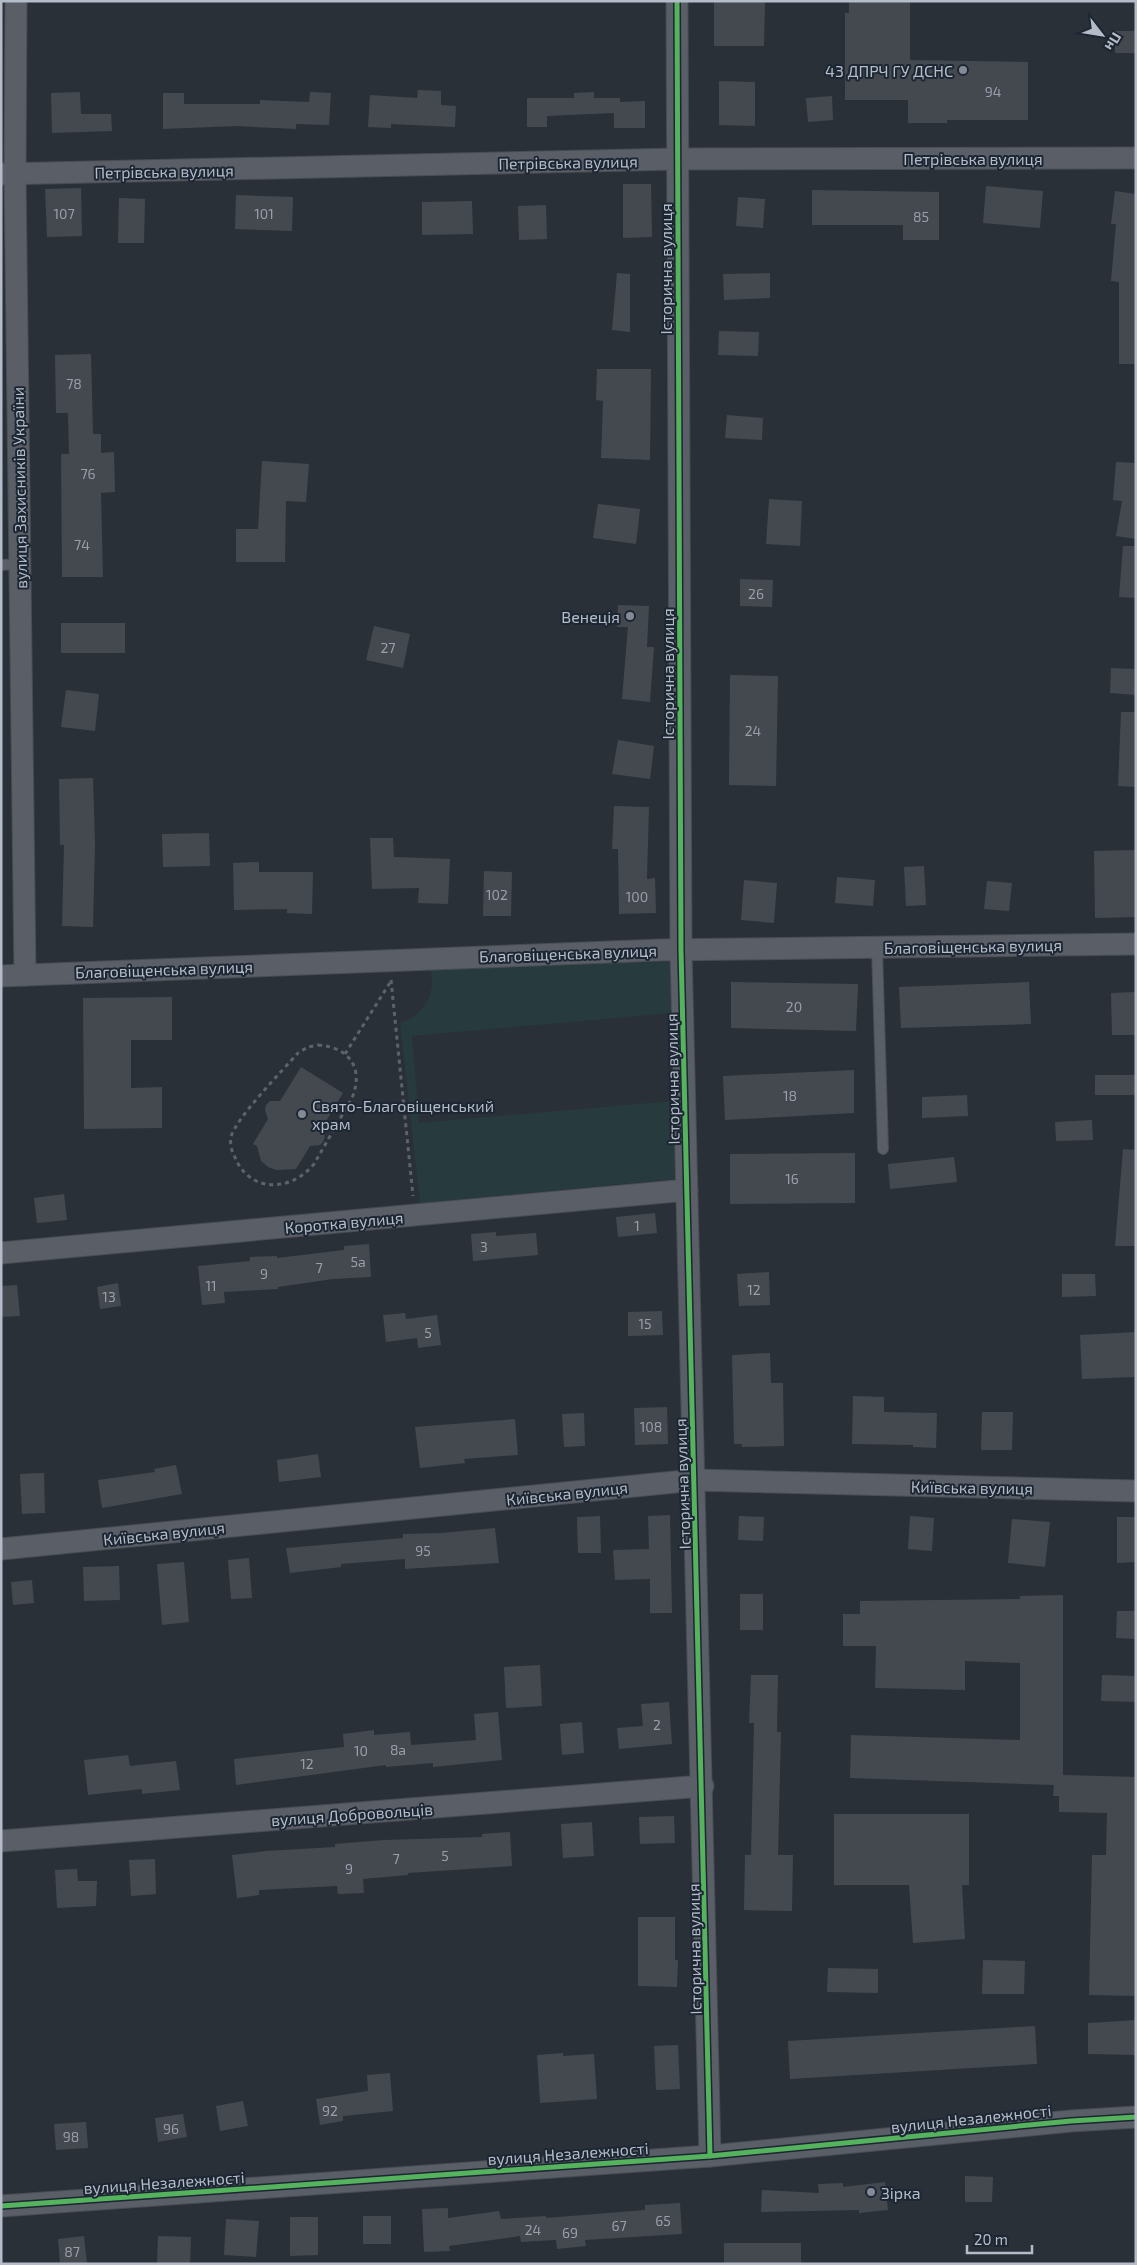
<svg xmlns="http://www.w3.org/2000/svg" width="1137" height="2265" font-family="'Exo 2',sans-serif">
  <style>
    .green { fill: #273a3e }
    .building { fill: #444950 }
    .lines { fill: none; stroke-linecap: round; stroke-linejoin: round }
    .lane-casing { stroke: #484c53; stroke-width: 12 }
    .street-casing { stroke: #484c53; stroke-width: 23 }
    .path { stroke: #5d636a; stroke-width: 3; stroke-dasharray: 4 4; stroke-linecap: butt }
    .lane { stroke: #5a5e66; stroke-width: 10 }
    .street { stroke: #5a5e66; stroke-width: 21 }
    .cycleway-casing { stroke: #1d2633; stroke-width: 8 }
    .cycleway { stroke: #56b35d; stroke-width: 5 }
    .poi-dot { fill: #848b96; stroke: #1d2633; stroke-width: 2 }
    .labels { text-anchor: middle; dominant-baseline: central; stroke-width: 4; stroke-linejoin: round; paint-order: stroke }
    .number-label { font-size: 14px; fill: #989fab }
    .poi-label { font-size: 16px; fill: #b4bcc9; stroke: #1d2633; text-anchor: end }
    .street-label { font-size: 16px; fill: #b4bcc9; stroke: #1d2633 }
  </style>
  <rect width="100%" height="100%" fill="#2a3038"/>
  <path class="green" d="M 672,962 L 672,1013 L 412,1036 L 419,1123 L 673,1101 L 675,1179 L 420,1203 L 400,1023 C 424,1017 439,989 429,966 Z"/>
  <g class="building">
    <path d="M 714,1 L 765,1 L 764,46 L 714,46 Z"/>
    <path d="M 849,1 L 910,1 L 910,60 L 1028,62 L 1028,120 L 947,120 L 947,123 L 908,123 L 908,100 L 845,100 L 845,13 L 849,13 Z"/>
    <rect x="1115" y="31" width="21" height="22"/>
    <path d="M 719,81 L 755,82 L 755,126 L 719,125 Z"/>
    <path d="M 418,90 L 441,91 L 441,105 L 456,106 L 455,127 L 391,124 L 391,128 L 368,127 L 370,95 L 417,98 Z"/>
    <path d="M 80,92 L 81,114 L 111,114 L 112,131 L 52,133 L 51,93 Z"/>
    <path d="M 310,92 L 331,93 L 329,125 L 296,124 L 296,129 L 236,126 L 163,129 L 163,93 L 184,93 L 184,104 L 260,104 L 260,100 L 309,102 Z"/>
    <path d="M 594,92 L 594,98 L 620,98 L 620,102 L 645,101 L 645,128 L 614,128 L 614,113 L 547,116 L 547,127 L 527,127 L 527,98 L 574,98 L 574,93 Z"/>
    <path d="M 832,96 L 833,120 L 808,122 L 806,98 Z"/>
    <path d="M 623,184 L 651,184 L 652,237 L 623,238 Z"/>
    <path d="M 986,186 L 1043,191 L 1040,228 L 983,223 Z"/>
    <path d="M 81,188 L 82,236 L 47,237 L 45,189 Z"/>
    <path d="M 812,190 L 939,192 L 939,240 L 903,240 L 903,225 L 812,225 Z"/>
    <path d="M 1115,191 L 1136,194 L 1136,364 L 1119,364 L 1119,282 L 1111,281 L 1116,224 L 1111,224 Z"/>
    <path d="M 236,195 L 293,197 L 292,231 L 235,229 Z"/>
    <path d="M 738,197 L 765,199 L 763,228 L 736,226 Z"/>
    <path d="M 119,198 L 145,199 L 144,243 L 118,243 Z"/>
    <path d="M 472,201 L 473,234 L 422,235 L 422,202 Z"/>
    <path d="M 546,205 L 547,239 L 519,240 L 518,206 Z"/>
    <path d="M 617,273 L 630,274 L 630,332 L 612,330 Z"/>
    <path d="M 770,273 L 770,298 L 724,300 L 723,274 Z"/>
    <path d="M 719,331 L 759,332 L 758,356 L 718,355 Z"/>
    <path d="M 91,354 L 93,434 L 101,434 L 101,453 L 114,452 L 115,492 L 101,493 L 103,577 L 62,577 L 61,454 L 69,454 L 68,413 L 56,413 L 55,355 Z"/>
    <path d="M 597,369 L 651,369 L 650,460 L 601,458 L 603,401 L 596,400 Z"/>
    <path d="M 727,415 L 763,418 L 762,440 L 725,438 Z"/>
    <path d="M 262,461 L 309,464 L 306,502 L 286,501 L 285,562 L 236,562 L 236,529 L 258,529 Z"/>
    <path d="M 1116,462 L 1136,463 L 1136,539 L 1116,536 L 1122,501 L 1113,500 Z"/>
    <path d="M 769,499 L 802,501 L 800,546 L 766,544 Z"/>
    <path d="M 598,504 L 640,509 L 636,544 L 593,538 Z"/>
    <path d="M 1123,546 L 1136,546 L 1136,598 L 1119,597 Z"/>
    <path d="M 740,579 L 773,580 L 772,607 L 740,606 Z"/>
    <path d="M 618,605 L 649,606 L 647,647 L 654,647 L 650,702 L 622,699 L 628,627 L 617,627 Z"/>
    <rect x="61" y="623" width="64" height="30"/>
    <path d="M 374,626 L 410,634 L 403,668 L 366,660 Z"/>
    <path d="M 1111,668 L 1136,669 L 1136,695 L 1110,693 Z"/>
    <path d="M 730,675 L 778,676 L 776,786 L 729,785 Z"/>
    <path d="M 66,690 L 99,694 L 95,731 L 61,727 Z"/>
    <path d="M 1121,712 L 1136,712 L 1136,787 L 1118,786 Z"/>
    <path d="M 618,740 L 654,746 L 650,779 L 612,774 Z"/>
    <path d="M 93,778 L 95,844 L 93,927 L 62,926 L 64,845 L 60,845 L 59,779 Z"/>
    <path d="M 614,806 L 649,807 L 647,879 L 655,878 L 656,913 L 619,914 L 618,849 L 612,849 Z"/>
    <path d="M 209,833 L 210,866 L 163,867 L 162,834 Z"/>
    <path d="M 370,838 L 393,838 L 394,857 L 450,859 L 448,904 L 418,903 L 419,888 L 372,889 Z"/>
    <path d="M 1136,850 L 1136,917 L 1095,918 L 1094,851 Z"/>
    <path d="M 259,862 L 259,872 L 313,872 L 312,914 L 287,913 L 287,909 L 234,910 L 233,863 Z"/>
    <path d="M 924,866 L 926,905 L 906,906 L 904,867 Z"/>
    <path d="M 484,871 L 512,872 L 511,916 L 483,916 Z"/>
    <path d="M 837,877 L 875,880 L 873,906 L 835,903 Z"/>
    <path d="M 744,880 L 777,883 L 774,923 L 741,920 Z"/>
    <path d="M 987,881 L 1012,883 L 1009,911 L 984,909 Z"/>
    <path d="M 731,982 L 858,984 L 856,1031 L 731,1028 Z"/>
    <path d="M 1029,982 L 1031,1024 L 901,1028 L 899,987 Z"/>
    <path d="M 1136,992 L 1136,1035 L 1112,1035 L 1111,993 Z"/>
    <path d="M 172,997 L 172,1040 L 131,1040 L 131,1088 L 162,1087 L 162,1128 L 84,1129 L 83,998 Z"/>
    <path d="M 301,1067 L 343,1093 L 322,1128 L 325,1136 L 323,1142 L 320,1145 L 310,1146 L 296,1169 L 276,1170 L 268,1167 L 261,1161 L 257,1146 L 253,1144 L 268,1119 L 265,1110 L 266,1105 L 270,1101 L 280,1101 Z"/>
    <path d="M 854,1070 L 854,1113 L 725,1120 L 723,1076 Z"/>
    <rect x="1095" y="1075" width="41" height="20"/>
    <path d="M 967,1095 L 968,1116 L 922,1118 L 922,1097 Z"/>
    <path d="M 1092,1120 L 1093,1140 L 1056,1141 L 1055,1122 Z"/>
    <path d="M 1123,1149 L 1136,1150 L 1136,1246 L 1115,1246 Z"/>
    <path d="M 855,1153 L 855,1203 L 730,1204 L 730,1154 Z"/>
    <path d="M 954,1157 L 957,1182 L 890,1189 L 888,1164 Z"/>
    <path d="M 64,1194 L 67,1220 L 37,1223 L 34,1198 Z"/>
    <path d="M 655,1213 L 657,1233 L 618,1237 L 616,1217 Z"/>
    <path d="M 496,1232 L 496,1236 L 536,1233 L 538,1255 L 473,1261 L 471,1234 Z"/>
    <path d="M 369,1244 L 371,1277 L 333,1279 L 278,1287 L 278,1289 L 224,1292 L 225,1303 L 202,1305 L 198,1266 L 250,1261 L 250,1257 L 277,1256 L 277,1258 L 344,1250 L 344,1246 Z"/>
    <path d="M 769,1272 L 770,1305 L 739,1306 L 737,1274 Z"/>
    <path d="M 1062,1274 L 1095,1274 L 1096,1296 L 1062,1297 Z"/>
    <path d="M 118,1283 L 121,1306 L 100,1309 L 97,1287 Z"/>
    <path d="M 17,1285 L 20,1316 L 1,1317 L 1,1286 Z"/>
    <path d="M 662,1311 L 663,1335 L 628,1336 L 628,1312 Z"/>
    <path d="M 405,1313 L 406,1319 L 437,1315 L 441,1345 L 418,1348 L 417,1338 L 386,1342 L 383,1315 Z"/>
    <path d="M 1136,1332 L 1136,1377 L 1082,1379 L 1080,1335 Z"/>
    <path d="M 770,1353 L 771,1383 L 783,1383 L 784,1446 L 742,1447 L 742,1444 L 734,1444 L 732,1355 Z"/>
    <path d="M 853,1396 L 884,1397 L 884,1412 L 937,1413 L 936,1448 L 913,1447 L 913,1445 L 852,1444 Z"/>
    <path d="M 667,1407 L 668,1444 L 635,1445 L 634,1408 Z"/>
    <path d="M 982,1412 L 1013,1412 L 1012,1450 L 981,1450 Z"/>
    <path d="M 584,1413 L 585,1446 L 564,1447 L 562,1414 Z"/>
    <path d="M 515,1419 L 518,1455 L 464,1459 L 465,1463 L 420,1468 L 415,1427 Z"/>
    <path d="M 318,1454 L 321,1477 L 279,1482 L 277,1460 Z"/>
    <path d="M 176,1465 L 182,1494 L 102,1508 L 98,1480 L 155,1472 L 154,1469 Z"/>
    <path d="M 44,1473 L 45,1513 L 22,1514 L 20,1474 Z"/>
    <path d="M 670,1515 L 672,1613 L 650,1613 L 650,1579 L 615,1580 L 613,1550 L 649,1549 L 648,1516 Z"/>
    <path d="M 600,1516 L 601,1553 L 578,1553 L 577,1517 Z"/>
    <path d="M 739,1516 L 764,1517 L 763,1541 L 738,1540 Z"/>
    <path d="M 910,1516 L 934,1518 L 932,1551 L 908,1549 Z"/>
    <path d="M 1117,1517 L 1136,1517 L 1136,1562 L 1117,1563 Z"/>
    <path d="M 1012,1519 L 1050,1522 L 1045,1567 L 1008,1563 Z"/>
    <path d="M 495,1528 L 499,1563 L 405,1569 L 405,1559 L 341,1564 L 341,1567 L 290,1573 L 286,1548 L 403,1538 L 403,1534 L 441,1533 Z"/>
    <path d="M 249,1558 L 252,1598 L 231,1599 L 228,1560 Z"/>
    <path d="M 184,1562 L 189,1622 L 162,1625 L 157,1564 Z"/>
    <path d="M 119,1566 L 120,1600 L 84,1601 L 83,1567 Z"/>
    <path d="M 32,1580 L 34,1603 L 13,1605 L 11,1582 Z"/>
    <rect x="740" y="1594" width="23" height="36"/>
    <path d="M 1063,1595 L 1063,1775 L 1136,1777 L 1136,1996 L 1089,1995 L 1092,1855 L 1106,1855 L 1107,1813 L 1059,1812 L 1059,1796 L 1053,1796 L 1054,1785 L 850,1778 L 851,1735 L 1020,1740 L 1020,1663 L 965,1661 L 965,1690 L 875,1688 L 876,1646 L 843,1646 L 843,1614 L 860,1614 L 860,1601 L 1020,1599 L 1020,1596 Z"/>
    <path d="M 1117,1611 L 1136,1611 L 1136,1639 L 1116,1638 Z"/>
    <path d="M 540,1665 L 542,1706 L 506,1708 L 504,1667 Z"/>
    <path d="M 751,1675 L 778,1675 L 777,1732 L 781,1732 L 778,1855 L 793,1855 L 792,1911 L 744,1910 L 745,1855 L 751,1855 L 754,1723 L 749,1723 Z"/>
    <path d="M 1102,1675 L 1136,1676 L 1136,1702 L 1101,1701 Z"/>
    <path d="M 669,1702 L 672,1744 L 619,1749 L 617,1728 L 643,1726 L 641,1704 Z"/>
    <path d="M 498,1712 L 502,1760 L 433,1767 L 433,1763 L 386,1767 L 386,1765 L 236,1785 L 234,1759 L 344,1747 L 343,1734 L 374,1730 L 374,1735 L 410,1732 L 411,1745 L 476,1740 L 474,1714 Z"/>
    <path d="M 582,1722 L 584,1753 L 562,1755 L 560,1724 Z"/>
    <path d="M 128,1755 L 130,1766 L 176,1761 L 180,1790 L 142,1794 L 142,1789 L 88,1795 L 84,1760 Z"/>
    <path d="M 834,1814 L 969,1814 L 969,1885 L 962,1885 L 965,1939 L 913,1943 L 909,1885 L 834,1885 Z"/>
    <path d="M 674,1816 L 675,1843 L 640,1844 L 639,1817 Z"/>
    <path d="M 592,1822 L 594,1856 L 563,1858 L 561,1824 Z"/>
    <path d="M 510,1832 L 512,1866 L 408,1873 L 408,1875 L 363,1879 L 364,1893 L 338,1894 L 337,1886 L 259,1890 L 259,1895 L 237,1898 L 232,1855 L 266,1851 L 335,1847 L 335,1844 L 384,1840 L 482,1837 L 482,1834 Z"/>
    <path d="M 155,1859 L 156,1894 L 131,1896 L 129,1860 Z"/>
    <path d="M 77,1869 L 78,1881 L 97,1881 L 96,1906 L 57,1908 L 55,1870 Z"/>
    <path d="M 638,1917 L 675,1917 L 675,1960 L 678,1960 L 677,1987 L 638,1986 Z"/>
    <path d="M 983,1960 L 1025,1961 L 1024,1994 L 982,1994 Z"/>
    <path d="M 828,1968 L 878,1969 L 878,1993 L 827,1992 Z"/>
    <path d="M 1136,2020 L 1136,2055 L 1088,2054 L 1088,2023 Z"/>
    <path d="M 1035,2026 L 1037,2064 L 790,2079 L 788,2041 Z"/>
    <path d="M 678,2045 L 680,2089 L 656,2090 L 654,2046 Z"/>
    <path d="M 563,2053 L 563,2056 L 594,2054 L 597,2099 L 540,2103 L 537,2055 Z"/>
    <path d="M 390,2073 L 393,2111 L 343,2116 L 343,2121 L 320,2125 L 316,2099 L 368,2091 L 367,2075 Z"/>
    <path d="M 243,2101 L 248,2126 L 220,2131 L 216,2106 Z"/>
    <path d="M 183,2114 L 187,2137 L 158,2142 L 155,2118 Z"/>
    <path d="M 86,2122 L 88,2148 L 56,2150 L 54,2124 Z"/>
    <path d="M 965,2176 L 993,2177 L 992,2202 L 965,2202 Z"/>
    <path d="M 885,2182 L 888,2210 L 859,2213 L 859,2210 L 761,2212 L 762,2190 L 819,2193 L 818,2184 L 843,2183 L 843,2187 Z"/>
    <path d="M 680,2203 L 682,2234 L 585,2240 L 586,2246 L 557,2249 L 556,2240 L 521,2242 L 520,2236 L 449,2246 L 450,2251 L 424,2252 L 422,2209 L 448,2208 L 448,2218 L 499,2211 L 501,2219 L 546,2216 L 546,2218 L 645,2210 L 645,2205 Z"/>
    <rect x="363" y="2216" width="28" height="28"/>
    <path d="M 290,2217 L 318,2217 L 318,2255 L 290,2256 Z"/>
    <path d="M 226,2219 L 259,2221 L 256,2257 L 224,2255 Z"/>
    <path d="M 84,2236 L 87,2264 L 60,2264 L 58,2239 Z"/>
    <path d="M 158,2236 L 191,2237 L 190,2264 L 157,2264 Z"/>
    <rect x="724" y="2243" width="77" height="21"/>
  </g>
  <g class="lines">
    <defs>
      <g id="lane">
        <path d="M 1,565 L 20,564"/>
        <path d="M 877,948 L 883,1149"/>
      </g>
      <g id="street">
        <path d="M 16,1 L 15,175 L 25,975"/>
        <path d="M 677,1 L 681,950 L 710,2156"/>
        <path d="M 1,174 L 677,159 L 1136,158"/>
        <path d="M 1,976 L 660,950 L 1136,944"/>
        <path d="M 1,1253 L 687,1190"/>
        <path d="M 1,1549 L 695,1480 L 1136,1491"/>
        <path d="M 1,1841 L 703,1786"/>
        <path d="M 1,2206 L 710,2156 L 1071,2121 L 1136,2117"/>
      </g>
    </defs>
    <use href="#lane" class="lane-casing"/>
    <use href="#street" class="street-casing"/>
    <g class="path">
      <path d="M 391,980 L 413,1196"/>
      <path d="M 318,1045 C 350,1047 364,1069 352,1098 L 314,1164 C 290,1193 248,1193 234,1155 C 231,1150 230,1143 231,1137 C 236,1118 283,1070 298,1053 L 308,1047 Z"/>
      <path d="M 345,1054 L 391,981"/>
    </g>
    <use href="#lane" class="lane"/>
    <use href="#street" class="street"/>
    <defs>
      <g id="cycleway">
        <path d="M 677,1 L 681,950 L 710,2156"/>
        <path d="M 1,2206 L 710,2156 L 1071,2121 L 1136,2117"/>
      </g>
    </defs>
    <use href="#cycleway" class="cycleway-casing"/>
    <use href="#cycleway" class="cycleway"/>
  </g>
  <g class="poi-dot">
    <circle cx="963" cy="70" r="5"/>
    <circle cx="630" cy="616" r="5"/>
    <circle cx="302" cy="1114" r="5"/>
    <circle cx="871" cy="2192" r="5"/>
  </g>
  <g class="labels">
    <g class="number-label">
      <text x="993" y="91">94</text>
      <text x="64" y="213">107</text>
      <text x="264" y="213">101</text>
      <text x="921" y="216">85</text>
      <text x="74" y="383">78</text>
      <text x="88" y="473">76</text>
      <text x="82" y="544">74</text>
      <text x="756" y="593">26</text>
      <text x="388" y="647">27</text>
      <text x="753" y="730">24</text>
      <text x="497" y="894">102</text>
      <text x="637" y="896">100</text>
      <text x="794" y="1006">20</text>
      <text x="790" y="1095">18</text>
      <text x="792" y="1178">16</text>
      <text x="637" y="1225">1</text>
      <text x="484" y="1246">3</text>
      <text x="358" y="1261">5а</text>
      <text x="319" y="1267">7</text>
      <text x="264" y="1273">9</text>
      <text x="211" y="1285">11</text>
      <text x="754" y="1289">12</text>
      <text x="109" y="1296">13</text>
      <text x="645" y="1323">15</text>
      <text x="428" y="1332">5</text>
      <text x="651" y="1426">108</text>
      <text x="423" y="1550">95</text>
      <text x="657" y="1724">2</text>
      <text x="398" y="1749">8а</text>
      <text x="361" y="1750">10</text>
      <text x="307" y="1763">12</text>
      <text x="445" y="1855">5</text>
      <text x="396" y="1858">7</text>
      <text x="349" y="1868">9</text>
      <text x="330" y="2110">92</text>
      <text x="171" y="2128">96</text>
      <text x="71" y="2136">98</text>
      <text x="663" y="2220">65</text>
      <text x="619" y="2225">67</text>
      <text x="533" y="2229">24</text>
      <text x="570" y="2232">69</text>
      <text x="72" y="2251">87</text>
    </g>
    <g class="poi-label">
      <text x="953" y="70">43 ДПРЧ ГУ ДСНС</text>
      <text x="620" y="616">Венеція</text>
      <text x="312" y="1105" text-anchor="start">Свято-Благовіщенський<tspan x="312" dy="18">храм</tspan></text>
      <text x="881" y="2192" text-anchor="start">Зірка</text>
    </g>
    <g class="street-label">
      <text x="973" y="158">Петрівська вулиця</text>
      <text transform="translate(568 162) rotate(-1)">Петрівська вулиця</text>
      <text transform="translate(164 171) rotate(-1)">Петрівська вулиця</text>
      <text transform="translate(665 269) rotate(-90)">Історична вулиця</text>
      <text transform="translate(19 488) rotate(-91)">вулиця Захисників України</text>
      <text transform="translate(667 674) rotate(-90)">Історична вулиця</text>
      <text transform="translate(973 946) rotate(-1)">Благовіщенська вулиця</text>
      <text transform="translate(568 953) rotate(-2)">Благовіщенська вулиця</text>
      <text transform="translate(164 969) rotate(-2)">Благовіщенська вулиця</text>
      <text transform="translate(672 1079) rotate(-91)">Історична вулиця</text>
      <text transform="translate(344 1222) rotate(-5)">Коротка вулиця</text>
      <text transform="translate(682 1484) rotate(-92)">Історична вулиця</text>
      <text transform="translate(972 1487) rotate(1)">Київська вулиця</text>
      <text transform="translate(567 1493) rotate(-6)">Київська вулиця</text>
      <text transform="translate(164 1533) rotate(-6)">Київська вулиця</text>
      <text transform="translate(352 1814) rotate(-4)">вулиця Добровольців</text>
      <text transform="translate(694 1949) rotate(-91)">Історична вулиця</text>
      <text transform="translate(971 2118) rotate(-6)">вулиця Незалежності</text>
      <text transform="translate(568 2153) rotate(-4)">вулиця Незалежності</text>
      <text transform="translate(164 2182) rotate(-4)">вулиця Незалежності</text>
    </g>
  </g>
  <rect width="1137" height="2265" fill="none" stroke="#b4bcc9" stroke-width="5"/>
  <g transform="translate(1102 35) rotate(121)" stroke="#1d2633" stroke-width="4" paint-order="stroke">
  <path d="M0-4L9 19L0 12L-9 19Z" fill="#b4bcc9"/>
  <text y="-8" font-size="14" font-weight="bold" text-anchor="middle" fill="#b4bcc9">Пн</text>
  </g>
  <path d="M967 2245v8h65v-8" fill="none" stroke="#b4bcc9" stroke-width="2.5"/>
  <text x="974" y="2245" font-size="15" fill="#b4bcc9" stroke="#1d2633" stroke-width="4" paint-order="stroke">20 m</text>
</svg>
